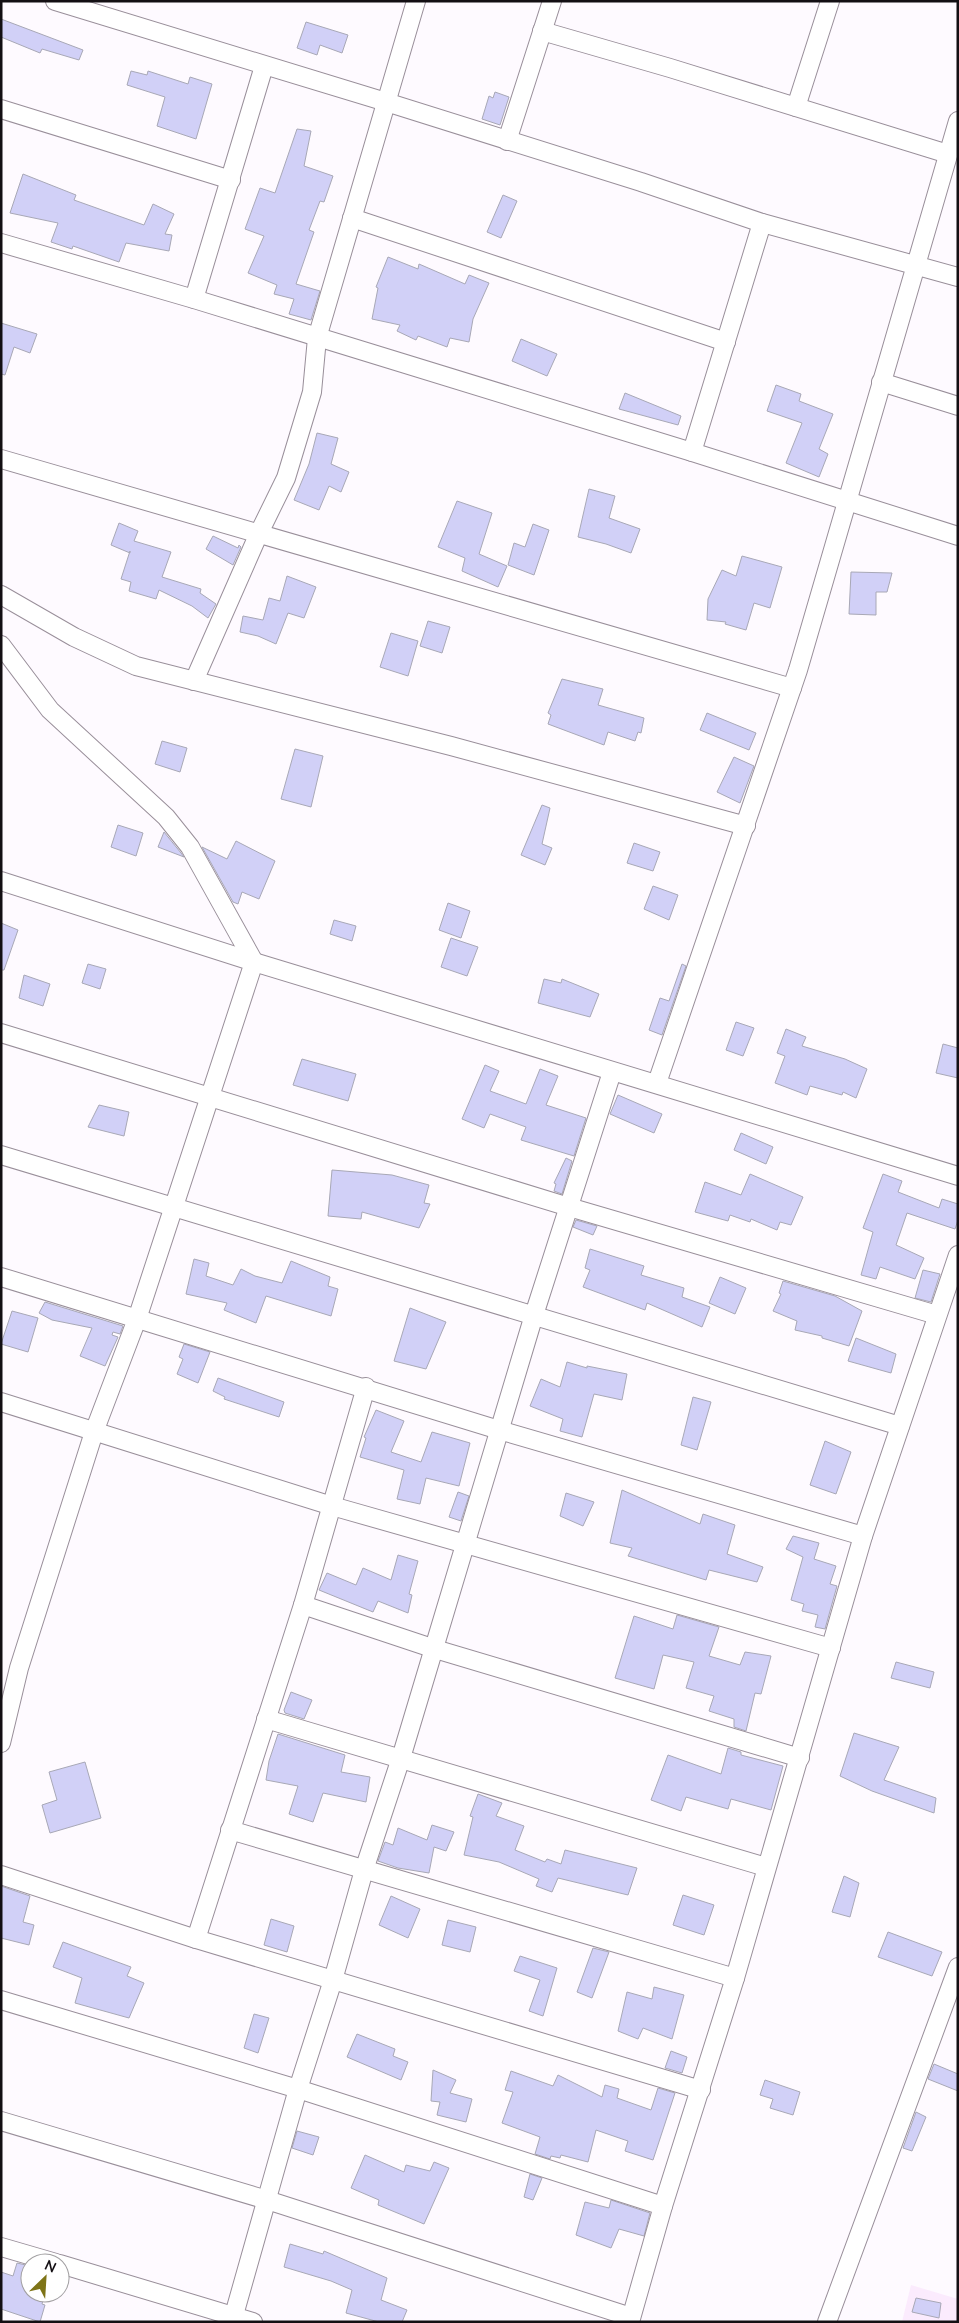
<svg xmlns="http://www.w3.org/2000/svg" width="959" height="2323" font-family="Lato,sans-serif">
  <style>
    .built { fill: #fbebfd }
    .building { fill: #d1d0f7; stroke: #a8a8b6 }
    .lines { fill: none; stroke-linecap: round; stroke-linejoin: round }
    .street-casing { stroke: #998f9a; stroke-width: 20 }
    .street { stroke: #fff; stroke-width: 18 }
  </style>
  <rect width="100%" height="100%" fill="#fefaff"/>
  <path class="built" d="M 911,2285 L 958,2299 L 958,2322 L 902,2322 Z"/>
  <g class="building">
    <path d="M 1,19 L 83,50 L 79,60 L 42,49 L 40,53 L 1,37 Z"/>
    <path d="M 306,22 L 348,35 L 342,53 L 320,45 L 317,55 L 297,48 Z"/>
    <path d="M 131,71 L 147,75 L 148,71 L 188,84 L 190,77 L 212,84 L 196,139 L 157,126 L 165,97 L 127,85 Z"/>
    <path d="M 495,92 L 509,97 L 500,125 L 482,119 L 489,96 L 493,98 Z"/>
    <path d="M 297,129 L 311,131 L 304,166 L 333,176 L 324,202 L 320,201 L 309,230 L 314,232 L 296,284 L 320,291 L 311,320 L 289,314 L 294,299 L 274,294 L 277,285 L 248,273 L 264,236 L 245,229 L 260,188 L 275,193 Z"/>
    <path d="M 23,174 L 76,195 L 74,200 L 144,225 L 153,204 L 174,214 L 165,234 L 172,235 L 169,251 L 126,243 L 119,262 L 73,246 L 72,249 L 51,242 L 58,223 L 10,213 Z"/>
    <path d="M 503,195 L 517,201 L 501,238 L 487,232 Z"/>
    <path d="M 388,257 L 418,269 L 419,264 L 465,284 L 469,275 L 489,283 L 473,319 L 469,342 L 450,338 L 447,347 L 418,336 L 416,340 L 397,331 L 400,325 L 372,319 L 378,288 L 376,287 Z"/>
    <path d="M 1,323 L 37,334 L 30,353 L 14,347 L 5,375 L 1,374 Z"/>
    <path d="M 521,339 L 557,354 L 547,376 L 512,361 Z"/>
    <path d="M 776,385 L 801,394 L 799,401 L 833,414 L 819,449 L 828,454 L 819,477 L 786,463 L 802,423 L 767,411 Z"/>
    <path d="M 625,393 L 681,416 L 678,425 L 619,409 Z"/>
    <path d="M 317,433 L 338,438 L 331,464 L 349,472 L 341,492 L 329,486 L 319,510 L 294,500 L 309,464 Z"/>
    <path d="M 589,489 L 615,496 L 609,518 L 640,529 L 631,553 L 606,544 L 578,537 Z"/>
    <path d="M 457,501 L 492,513 L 479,554 L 507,566 L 498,587 L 462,571 L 465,558 L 438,547 Z"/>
    <path d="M 119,523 L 138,531 L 134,541 L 171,552 L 162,577 L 201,589 L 200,593 L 216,604 L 208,618 L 192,606 L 159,590 L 156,599 L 129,591 L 131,582 L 121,579 L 130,551 L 130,553 L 111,545 Z"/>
    <path d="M 533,524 L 549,530 L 534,575 L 508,565 L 514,543 L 525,547 Z"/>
    <path d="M 213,536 L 238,548 L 239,545 L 241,547 L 233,565 L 206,549 Z"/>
    <path d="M 742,556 L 782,567 L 770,608 L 754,603 L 746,630 L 725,624 L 726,622 L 707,620 L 708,599 L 722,570 L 736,576 Z"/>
    <path d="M 851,572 L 892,573 L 887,592 L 876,592 L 876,615 L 849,614 Z"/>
    <path d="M 287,576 L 316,587 L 304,618 L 288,613 L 276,644 L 258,636 L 240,632 L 243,616 L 263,620 L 269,598 L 280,601 Z"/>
    <path d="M 428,621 L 450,627 L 442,653 L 420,646 Z"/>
    <path d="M 391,633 L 418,641 L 408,676 L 380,667 Z"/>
    <path d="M 562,679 L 603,689 L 598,705 L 644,718 L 641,733 L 638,732 L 635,741 L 608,732 L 604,745 L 548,724 L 551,715 L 548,713 Z"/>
    <path d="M 707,713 L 756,733 L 749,750 L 700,730 Z"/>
    <path d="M 162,741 L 187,748 L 180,772 L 155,764 Z"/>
    <path d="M 295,749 L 323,756 L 311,807 L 281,799 Z"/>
    <path d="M 734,757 L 754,766 L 740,803 L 717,792 Z"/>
    <path d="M 542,805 L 550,808 L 542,844 L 552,848 L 545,865 L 521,855 Z"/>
    <path d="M 118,825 L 143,833 L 136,856 L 111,847 Z"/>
    <path d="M 164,832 L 181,853 L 184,857 L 158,847 Z"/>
    <path d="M 236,841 L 275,861 L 259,899 L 242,892 L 238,904 L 233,902 L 202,847 L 227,859 Z"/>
    <path d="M 634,843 L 660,852 L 653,871 L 627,863 Z"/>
    <path d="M 653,886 L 678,895 L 669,920 L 644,909 Z"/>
    <path d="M 448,903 L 470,911 L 461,938 L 439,930 Z"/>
    <path d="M 334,920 L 356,926 L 352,941 L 330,934 Z"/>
    <path d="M 1,923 L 18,930 L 4,970 L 1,970 Z"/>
    <path d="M 451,938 L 478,947 L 467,976 L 441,967 Z"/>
    <path d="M 88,964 L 106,969 L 100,989 L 82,983 Z"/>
    <path d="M 682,964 L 686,966 L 662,1035 L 649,1030 L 660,998 L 669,1001 Z"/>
    <path d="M 24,975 L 50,984 L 43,1006 L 19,998 Z"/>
    <path d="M 544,979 L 561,983 L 562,979 L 599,994 L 590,1017 L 538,1003 Z"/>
    <path d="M 736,1022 L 754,1028 L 743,1056 L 726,1050 Z"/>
    <path d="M 786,1029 L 806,1037 L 802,1046 L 845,1059 L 867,1069 L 856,1098 L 843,1092 L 842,1095 L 810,1086 L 807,1095 L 775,1083 L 785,1056 L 777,1053 Z"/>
    <path d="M 943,1044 L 958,1048 L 958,1078 L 936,1073 Z"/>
    <path d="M 302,1059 L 356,1074 L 348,1101 L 293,1085 Z"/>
    <path d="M 485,1065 L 499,1071 L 490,1091 L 526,1104 L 540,1069 L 558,1076 L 546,1105 L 586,1118 L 574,1156 L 521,1140 L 526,1127 L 490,1114 L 484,1128 L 462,1119 Z"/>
    <path d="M 618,1095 L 662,1114 L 654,1133 L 610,1114 Z"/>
    <path d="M 99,1105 L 129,1112 L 124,1136 L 88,1127 Z"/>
    <path d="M 741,1133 L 773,1147 L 766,1164 L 734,1150 Z"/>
    <path d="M 566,1158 L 572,1161 L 562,1194 L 554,1191 L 556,1184 L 554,1183 Z"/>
    <path d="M 332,1170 L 392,1175 L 429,1185 L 424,1203 L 430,1204 L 419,1228 L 362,1212 L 361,1219 L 328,1216 Z"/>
    <path d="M 750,1174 L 803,1197 L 791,1225 L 780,1222 L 777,1230 L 751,1219 L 750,1222 L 730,1215 L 728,1221 L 695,1212 L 705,1182 L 741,1195 Z"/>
    <path d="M 883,1174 L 902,1181 L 898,1192 L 939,1208 L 942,1199 L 958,1204 L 958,1220 L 955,1229 L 907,1213 L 896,1245 L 924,1258 L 915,1279 L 880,1267 L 876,1279 L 861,1275 L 873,1232 L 863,1228 Z"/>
    <path d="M 576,1220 L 597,1226 L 593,1235 L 573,1227 Z"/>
    <path d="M 590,1249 L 644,1266 L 641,1275 L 684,1288 L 682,1297 L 710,1307 L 702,1327 L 647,1303 L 645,1310 L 583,1287 L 590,1270 L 585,1268 Z"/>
    <path d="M 194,1259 L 209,1263 L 206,1276 L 233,1285 L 241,1269 L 255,1276 L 282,1283 L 291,1261 L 330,1277 L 328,1286 L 338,1289 L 331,1316 L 266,1296 L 256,1323 L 224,1310 L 227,1303 L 186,1294 Z"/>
    <path d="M 923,1270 L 940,1274 L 931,1302 L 915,1298 Z"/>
    <path d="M 720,1277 L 746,1288 L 735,1314 L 709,1303 Z"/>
    <path d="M 783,1281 L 835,1296 L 862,1311 L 849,1346 L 822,1338 L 822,1336 L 795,1330 L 797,1321 L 773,1311 L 781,1294 L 779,1293 Z"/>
    <path d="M 45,1302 L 123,1326 L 120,1334 L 113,1332 L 112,1335 L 118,1337 L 105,1366 L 80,1356 L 92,1328 L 52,1320 L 39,1313 Z"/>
    <path d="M 410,1308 L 446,1322 L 426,1369 L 394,1361 Z"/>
    <path d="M 12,1311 L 38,1318 L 28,1352 L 1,1344 Z"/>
    <path d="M 856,1338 L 896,1354 L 891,1373 L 848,1361 Z"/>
    <path d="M 184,1344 L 210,1352 L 198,1383 L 177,1374 L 183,1359 L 179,1357 Z"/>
    <path d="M 567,1362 L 587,1368 L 587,1366 L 627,1374 L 622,1400 L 594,1394 L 582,1437 L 560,1431 L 563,1419 L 530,1406 L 541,1379 L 560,1387 Z"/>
    <path d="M 218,1378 L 284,1402 L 279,1417 L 224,1399 L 225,1397 L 213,1391 Z"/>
    <path d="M 693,1397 L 711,1402 L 697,1450 L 681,1445 Z"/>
    <path d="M 376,1410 L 404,1421 L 391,1452 L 421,1462 L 432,1432 L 470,1443 L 459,1486 L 426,1478 L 420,1504 L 397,1499 L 404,1470 L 360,1457 L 366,1438 L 364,1437 Z"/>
    <path d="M 825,1441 L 851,1452 L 836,1494 L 810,1485 Z"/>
    <path d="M 622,1490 L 700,1524 L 703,1514 L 735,1525 L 727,1554 L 763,1567 L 757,1582 L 709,1570 L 706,1580 L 628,1556 L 632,1548 L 610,1543 Z"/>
    <path d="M 458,1492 L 469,1496 L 461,1521 L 449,1517 Z"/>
    <path d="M 566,1493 L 594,1502 L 583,1526 L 560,1516 Z"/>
    <path d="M 793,1536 L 819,1543 L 814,1559 L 836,1566 L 830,1584 L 837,1586 L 825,1629 L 815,1627 L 818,1615 L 802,1611 L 804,1604 L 791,1600 L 803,1557 L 786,1549 Z"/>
    <path d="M 398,1555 L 418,1561 L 409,1594 L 412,1595 L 408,1613 L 378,1601 L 373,1612 L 319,1590 L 327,1573 L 356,1585 L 363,1568 L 391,1580 Z"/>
    <path d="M 677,1615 L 719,1627 L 709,1656 L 740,1665 L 745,1652 L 771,1656 L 761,1694 L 755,1693 L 746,1731 L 734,1727 L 734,1719 L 709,1711 L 714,1696 L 686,1688 L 694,1662 L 663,1655 L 654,1689 L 615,1678 L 634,1616 L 673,1629 Z"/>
    <path d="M 896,1662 L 934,1672 L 930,1688 L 891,1678 Z"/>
    <path d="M 291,1692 L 312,1700 L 304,1719 L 285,1713 L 284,1710 Z"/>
    <path d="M 854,1733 L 899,1747 L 884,1780 L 936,1798 L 934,1813 L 872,1791 L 840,1776 Z"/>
    <path d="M 278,1734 L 345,1755 L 341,1772 L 370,1777 L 366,1802 L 323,1793 L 313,1822 L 289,1814 L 298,1786 L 266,1780 L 269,1761 Z"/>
    <path d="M 728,1748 L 741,1752 L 741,1755 L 783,1766 L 771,1810 L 731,1799 L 728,1809 L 686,1797 L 681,1811 L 651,1800 L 668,1755 L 721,1774 Z"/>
    <path d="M 85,1762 L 101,1818 L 50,1833 L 42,1805 L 57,1800 L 49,1772 Z"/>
    <path d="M 478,1794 L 502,1803 L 496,1816 L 524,1826 L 515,1850 L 545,1862 L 547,1859 L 561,1864 L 565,1850 L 637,1868 L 628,1895 L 558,1878 L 552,1892 L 536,1886 L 539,1879 L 499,1862 L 464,1855 L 473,1817 L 470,1816 Z"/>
    <path d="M 432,1825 L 454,1832 L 446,1851 L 434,1847 L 429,1873 L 398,1868 L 378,1861 L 385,1842 L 393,1845 L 398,1828 L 427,1840 Z"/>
    <path d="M 844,1876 L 859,1883 L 850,1917 L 832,1912 Z"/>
    <path d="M 1,1886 L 30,1896 L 23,1922 L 34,1925 L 29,1945 L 1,1938 Z"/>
    <path d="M 683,1895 L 714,1905 L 704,1935 L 673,1925 Z"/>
    <path d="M 391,1896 L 420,1909 L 408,1938 L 379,1925 Z"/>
    <path d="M 271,1919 L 294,1926 L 287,1952 L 264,1945 Z"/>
    <path d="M 448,1920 L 476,1927 L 470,1952 L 442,1945 Z"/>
    <path d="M 888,1932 L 942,1952 L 932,1976 L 878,1957 Z"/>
    <path d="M 63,1942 L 131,1967 L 127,1976 L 144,1983 L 129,2018 L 75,2003 L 82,1978 L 53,1967 Z"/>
    <path d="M 593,1948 L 609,1952 L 592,1998 L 577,1992 Z"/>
    <path d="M 520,1956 L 557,1968 L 543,2016 L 529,2011 L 540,1980 L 514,1971 Z"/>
    <path d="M 654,1987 L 684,1995 L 672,2039 L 643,2028 L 638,2039 L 618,2031 L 627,1992 L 652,1999 Z"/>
    <path d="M 254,2014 L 269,2018 L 258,2053 L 244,2048 Z"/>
    <path d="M 357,2034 L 395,2049 L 393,2056 L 408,2062 L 401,2080 L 347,2057 Z"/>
    <path d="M 671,2051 L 687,2057 L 682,2073 L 665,2068 Z"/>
    <path d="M 934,2064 L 958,2074 L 958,2091 L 928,2079 Z"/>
    <path d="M 433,2070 L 456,2080 L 450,2093 L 472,2099 L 466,2122 L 437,2115 L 440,2102 L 431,2101 Z"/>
    <path d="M 511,2071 L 553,2086 L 558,2075 L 602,2097 L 605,2085 L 619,2089 L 617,2098 L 651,2110 L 658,2088 L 675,2093 L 653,2160 L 625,2151 L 628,2141 L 596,2130 L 588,2162 L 561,2155 L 560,2158 L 551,2156 L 550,2159 L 535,2154 L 540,2137 L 502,2123 L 513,2092 L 505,2090 Z"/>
    <path d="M 765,2080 L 800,2092 L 793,2115 L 770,2108 L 773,2099 L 760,2095 Z"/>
    <path d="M 916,2112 L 926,2117 L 912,2151 L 903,2148 Z"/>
    <path d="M 297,2131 L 319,2137 L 313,2155 L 292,2148 Z"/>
    <path d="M 365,2155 L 404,2172 L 406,2165 L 430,2171 L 434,2162 L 449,2168 L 424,2224 L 378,2205 L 379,2200 L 351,2188 Z"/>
    <path d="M 530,2174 L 542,2178 L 533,2200 L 524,2197 Z"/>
    <path d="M 611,2200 L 650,2213 L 644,2236 L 619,2229 L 611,2248 L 576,2235 L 585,2202 L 609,2208 Z"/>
    <path d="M 290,2244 L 323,2254 L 324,2251 L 387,2278 L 381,2300 L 407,2310 L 402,2322 L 379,2322 L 346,2313 L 352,2290 L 331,2281 L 284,2267 Z"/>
    <path d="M 17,2263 L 30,2266 L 30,2293 L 45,2293 L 42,2304 L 45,2305 L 40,2322 L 1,2309 L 1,2272 L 13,2276 Z"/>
    <path d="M 916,2298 L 941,2303 L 939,2318 L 912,2312 Z"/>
  </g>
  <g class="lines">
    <defs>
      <g id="street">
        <path d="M 55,1 L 386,102 L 641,182 L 762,223 L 958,277"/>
        <path d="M 542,31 L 670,68 L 948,154"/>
        <path d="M 796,107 L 830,1"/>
        <path d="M 1,109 L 231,180"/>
        <path d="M 507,141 L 552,1"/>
        <path d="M 352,218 L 726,342"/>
        <path d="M 1,243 L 194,299 L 692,452 L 958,536"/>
        <path d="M 194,299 L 264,66"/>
        <path d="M 881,382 L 958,406"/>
        <path d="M 692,452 L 762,223"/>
        <path d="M 1,459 L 792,688"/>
        <path d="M 1,595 L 74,637 L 136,666 L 451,746 L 746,826"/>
        <path d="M 1,645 L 50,710 L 166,817 L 190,847 L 254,962 L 137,1319 L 94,1432 L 19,1668 L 1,1743"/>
        <path d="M 194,681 L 259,533 L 286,478 L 312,392 L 317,338 L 416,1"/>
        <path d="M 1,881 L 254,962 L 958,1176"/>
        <path d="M 1,1033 L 569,1207 L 937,1315"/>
        <path d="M 657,1083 L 798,670 L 958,121"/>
        <path d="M 1,1155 L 900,1426"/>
        <path d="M 1,1277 L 499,1430 L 863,1536"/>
        <path d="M 1,1402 L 332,1506 L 831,1648"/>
        <path d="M 303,1605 L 435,1649 L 800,1758"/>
        <path d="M 266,1719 L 766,1867"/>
        <path d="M 230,1830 L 735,1978"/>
        <path d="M 1,1875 L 196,1939 L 701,2090"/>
        <path d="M 196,1939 L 303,1605 L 366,1387"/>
        <path d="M 1,2000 L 298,2089 L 663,2206"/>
        <path d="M 1,2121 L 267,2200 L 631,2317"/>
        <path d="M 1,2247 L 56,2263"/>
        <path d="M 60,2264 L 253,2322"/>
        <path d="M 232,2322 L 298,2089 L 333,1980 L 364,1870 L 401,1758 L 534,1315 L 612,1072"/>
        <path d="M 630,2322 L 663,2206 L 735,1978 L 863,1536 L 958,1255"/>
        <path d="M 827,2322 L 958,1967"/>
      </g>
    </defs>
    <use href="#street" class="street-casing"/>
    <use href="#street" class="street"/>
  </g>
  <rect width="959" height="2323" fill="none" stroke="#130f13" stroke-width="5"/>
  <g transform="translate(45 2278) rotate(25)"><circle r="24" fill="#ffffff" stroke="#a19fa1"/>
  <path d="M0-4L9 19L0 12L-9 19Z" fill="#7e7417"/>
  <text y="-8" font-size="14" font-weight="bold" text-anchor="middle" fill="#130f13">N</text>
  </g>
</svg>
